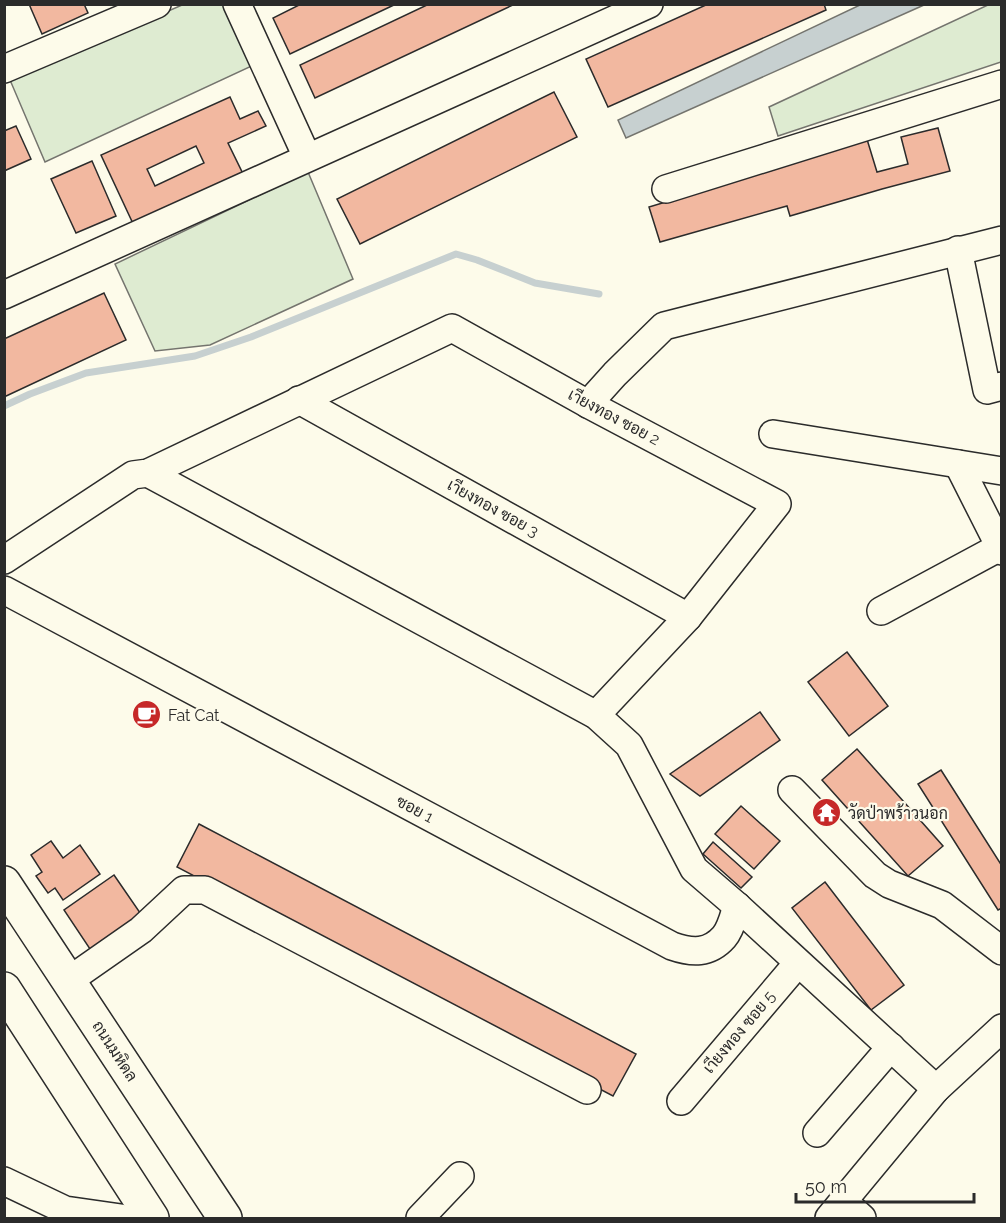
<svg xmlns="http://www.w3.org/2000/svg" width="1006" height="1223" font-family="Raleway,Sarabun,sans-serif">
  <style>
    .green { fill: #deebd1; stroke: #74746e; stroke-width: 1.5 }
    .water { fill: #c7d0d0; stroke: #74746e; stroke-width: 1.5 }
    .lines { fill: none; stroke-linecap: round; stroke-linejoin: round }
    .stream { stroke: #c7d0d0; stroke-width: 7 }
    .building { fill: #f2b8a0; stroke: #2b2b2b; stroke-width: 1.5; fill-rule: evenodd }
    .minor-casing { stroke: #2b2b2b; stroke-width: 30 }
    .major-casing { stroke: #2b2b2b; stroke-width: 36 }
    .minor { stroke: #fdfbea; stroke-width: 27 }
    .major { stroke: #fdfbea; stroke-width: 33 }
    .labels { text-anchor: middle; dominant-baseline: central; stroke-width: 4.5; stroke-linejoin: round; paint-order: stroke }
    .street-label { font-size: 16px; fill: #2b2b2b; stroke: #fdfbea }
    .poi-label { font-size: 16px; fill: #2b2b2b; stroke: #fdfbea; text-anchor: start }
  </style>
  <rect width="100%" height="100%" fill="#fdfbea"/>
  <g class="green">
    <path d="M 990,4 L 1001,5 L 1001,62 L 778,136 L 769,107 Z"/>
    <path d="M 182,5 L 228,5 L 256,64 L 45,162 L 10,80 Z"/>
    <path d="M 308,172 L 353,279 L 210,345 L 155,351 L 115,264 Z"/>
  </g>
  <path class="water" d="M 862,4 L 924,5 L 626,138 L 618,120 Z"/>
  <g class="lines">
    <path class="stream" d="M 4,406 L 30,394 L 86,373 L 195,356 L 251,337 L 456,254 L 477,260 L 535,283 L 599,294"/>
  </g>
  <g class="building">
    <path d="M 29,4 L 84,4 L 88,13 L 42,34 Z"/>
    <path d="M 301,4 L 396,4 L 290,54 L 273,18 Z"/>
    <path d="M 429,4 L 515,4 L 315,98 L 300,65 Z"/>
    <path d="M 708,4 L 824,4 L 826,10 L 608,107 L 586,59 Z"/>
    <path d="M 554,92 L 577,137 L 360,244 L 337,199 Z"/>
    <path d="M 230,97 L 240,119 L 258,111 L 266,126 L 228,143 L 246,180 L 136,230 L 101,155 ZM 196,146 L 204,163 L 155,186 L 147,169 Z"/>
    <path d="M 16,126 L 31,159 L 4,171 L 4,131 Z"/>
    <path d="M 938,128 L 950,171 L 882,189 L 790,216 L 787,206 L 660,242 L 649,207 L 776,169 L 774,163 L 866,136 L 877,172 L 908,164 L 901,137 Z"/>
    <path d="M 92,161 L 116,216 L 76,233 L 51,179 Z"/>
    <path d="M 104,293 L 126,340 L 4,397 L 4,339 Z"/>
    <path d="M 847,652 L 888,706 L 849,736 L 808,682 Z"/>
    <path d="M 760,712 L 780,740 L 700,796 L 670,774 Z"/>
    <path d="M 857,749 L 943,846 L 908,876 L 822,780 Z"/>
    <path d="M 941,770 L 1002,866 L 1002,908 L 998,910 L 918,784 Z"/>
    <path d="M 741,806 L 780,841 L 754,869 L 715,834 Z"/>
    <path d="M 199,824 L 636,1054 L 613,1096 L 177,867 Z"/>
    <path d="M 51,841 L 63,858 L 80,845 L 100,874 L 63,900 L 55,888 L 48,893 L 36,876 L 42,872 L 31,855 Z"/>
    <path d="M 713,842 L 752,877 L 741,888 L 703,854 Z"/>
    <path d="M 114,875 L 145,920 L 94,955 L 64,910 Z"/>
    <path d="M 825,882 L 904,985 L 871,1010 L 792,908 Z"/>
  </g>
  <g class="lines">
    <defs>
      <g id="minor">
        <path d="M 237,4 L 307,157"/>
        <path d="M 4,69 L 157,4"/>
        <path d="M 666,189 L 1002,84"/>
        <path d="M 958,250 L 987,390 L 1002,386"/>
        <path d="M 4,295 L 649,4"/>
        <path d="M 299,400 L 688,617"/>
        <path d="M 588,404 L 615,374 L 664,326 L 1002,240"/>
        <path d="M 773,434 L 1002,471"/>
        <path d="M 958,464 L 1002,551"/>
        <path d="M 148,473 L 596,715 L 629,745 L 694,869 L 737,906 L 936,1089"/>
        <path d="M 4,560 L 133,475 L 148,473 L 452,328 L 588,404 L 777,504 L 688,617 L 596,715"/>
        <path d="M 4,590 L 672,946 C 692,953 709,954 724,937 C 731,929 734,915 737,906"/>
        <path d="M 881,611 L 1000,547"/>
        <path d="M 792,790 L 875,875 L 889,884 L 942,905 L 1002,951"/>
        <path d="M 68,981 L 141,930 L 184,890 L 205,890 L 587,1090"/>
        <path d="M 681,1101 L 798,963"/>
        <path d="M 817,1133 L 891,1047"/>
        <path d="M 4,1181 L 65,1210 L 121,1218"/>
        <path d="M 843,1201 L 862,1218"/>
        <path d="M 420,1218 L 460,1176"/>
        <path d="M 829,1218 L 936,1089 L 1002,1028"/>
      </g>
      <g id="major">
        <path d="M 4,883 L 225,1218"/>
        <path d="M 4,989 L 152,1218"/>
      </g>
    </defs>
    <use href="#minor" class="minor-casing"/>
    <use href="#major" class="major-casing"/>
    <use href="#minor" class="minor"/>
    <use href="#major" class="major"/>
  </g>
  <defs>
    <symbol id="cafe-disc" viewBox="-11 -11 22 22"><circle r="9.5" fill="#c62828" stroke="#fdfbea"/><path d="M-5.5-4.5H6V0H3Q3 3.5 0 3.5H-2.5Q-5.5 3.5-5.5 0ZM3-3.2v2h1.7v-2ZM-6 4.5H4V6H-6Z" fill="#fff"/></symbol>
    <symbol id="temple-disc" viewBox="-11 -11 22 22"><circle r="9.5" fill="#c62828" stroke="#fdfbea"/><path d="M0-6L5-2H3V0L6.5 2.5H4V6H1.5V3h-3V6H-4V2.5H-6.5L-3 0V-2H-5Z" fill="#fff"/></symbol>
  </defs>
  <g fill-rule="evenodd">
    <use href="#cafe-disc" x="130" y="698" width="33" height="33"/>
    <use href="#temple-disc" x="810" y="796" width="33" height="33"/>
  </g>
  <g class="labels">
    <g class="street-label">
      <text transform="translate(614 417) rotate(28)">เาียงทอง ซอย 2</text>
      <text transform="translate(493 508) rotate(29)">เาียงทอง ซอย 3</text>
      <text transform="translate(415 809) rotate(28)">ซอย 1</text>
      <text transform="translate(739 1032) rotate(-50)">เาียงทอง ซอย 5</text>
      <text transform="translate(115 1051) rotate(57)">ถนนมหิดล</text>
    </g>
    <g class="poi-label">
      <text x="168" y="715">Fat Cat</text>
      <text x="848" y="813">วัดป่าพร้าวนอก</text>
    </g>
  </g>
  <rect width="1006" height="1223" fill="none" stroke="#2b2b2b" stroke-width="12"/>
  <path d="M796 1193v9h178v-9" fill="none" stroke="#2b2b2b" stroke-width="3"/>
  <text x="805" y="1193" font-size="18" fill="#2b2b2b" stroke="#fdfbea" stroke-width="4.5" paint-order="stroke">50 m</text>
</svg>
